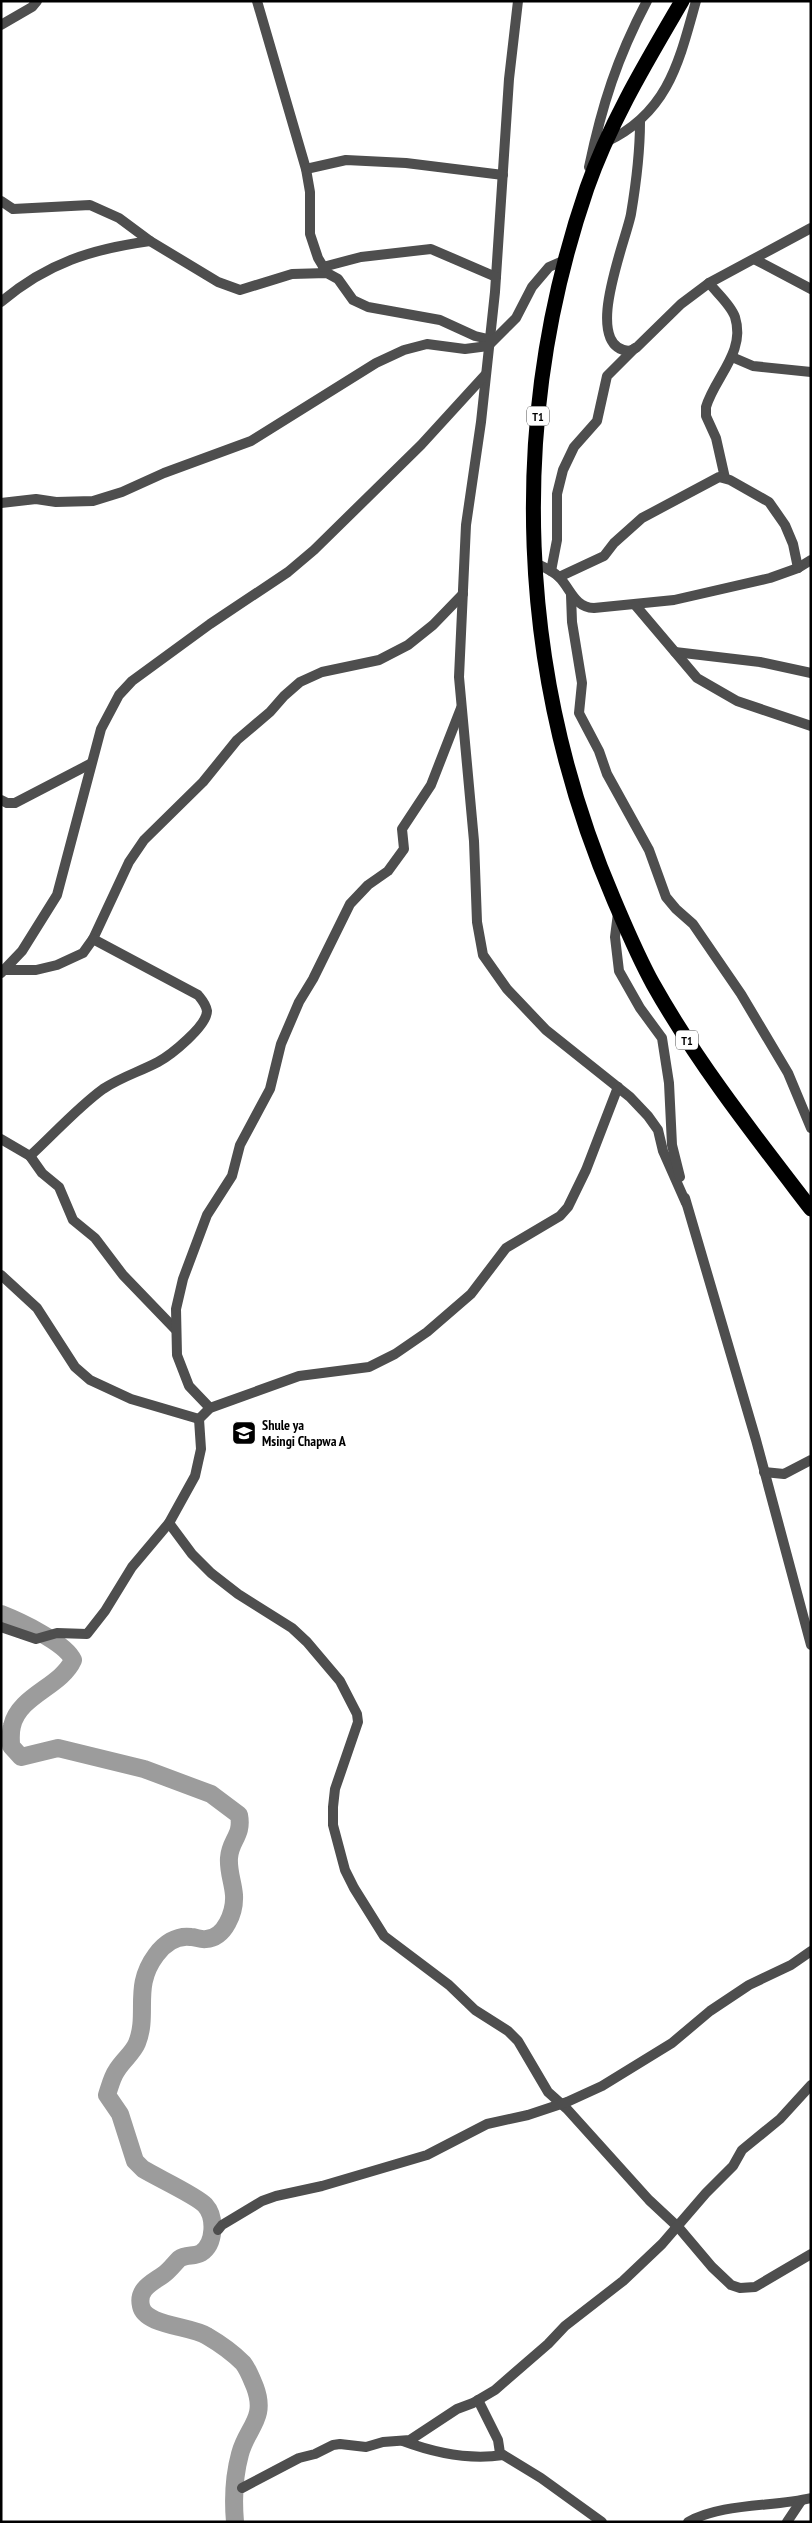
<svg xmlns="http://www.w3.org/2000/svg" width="812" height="2523" font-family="'PT Sans Narrow',sans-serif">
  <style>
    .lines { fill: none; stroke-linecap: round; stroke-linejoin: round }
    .river { stroke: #9c9c9c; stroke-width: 18 }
    .street { stroke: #4e4e4e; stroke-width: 10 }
    .highway { stroke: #000; stroke-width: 15 }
    .labels { text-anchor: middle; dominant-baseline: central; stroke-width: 4; stroke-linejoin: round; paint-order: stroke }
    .shield { fill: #fff; stroke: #4c4c4c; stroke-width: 1 }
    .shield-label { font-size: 12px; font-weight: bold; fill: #000 }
    .poi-label { font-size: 14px; font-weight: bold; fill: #000; stroke: #fff; text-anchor: start }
  </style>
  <rect width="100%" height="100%" fill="#fff"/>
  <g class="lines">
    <path class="river" d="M 1,1614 C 19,1621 66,1643 73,1660 C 61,1687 19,1695 12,1726 C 10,1733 11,1740 11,1746 L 21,1757 L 58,1748 L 144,1769 L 211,1794 L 239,1815 C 243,1836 230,1840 229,1858 C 228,1871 233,1882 234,1895 C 235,1912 225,1938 206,1939 C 201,1940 196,1937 191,1937 C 176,1935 164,1944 156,1955 C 132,1987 149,2013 137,2043 C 133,2053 123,2060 117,2070 C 112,2077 110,2086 107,2095 L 120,2114 L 135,2161 L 143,2169 C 156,2177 197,2196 205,2205 C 216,2217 215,2244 201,2253 C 194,2257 186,2254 179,2259 C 174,2264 169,2271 163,2275 C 152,2283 137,2289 141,2306 C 145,2326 192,2326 207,2336 C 219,2343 234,2354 243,2363 C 248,2369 252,2380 255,2387 C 267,2419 247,2427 240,2454 C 234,2476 233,2499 235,2522"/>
    <g class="street">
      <path d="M 257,1 L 306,169 L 310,192 L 310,234 L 318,258 L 327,273"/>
      <path d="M 518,1 L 509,79 L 495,292 L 481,422 L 466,525 L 463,590 L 459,677 L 474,841 L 477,922 L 483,955 L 507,989 L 546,1030 L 630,1097 L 648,1116 L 658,1130 L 663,1151 L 686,1203"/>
      <path d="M 1,25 L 32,7 L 37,1"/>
      <path d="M 640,122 C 640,152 636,184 631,214 C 626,241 581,347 629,351 L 636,348 L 681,304 L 709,283 L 811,228"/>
      <path d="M 606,142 C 668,113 679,62 696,1"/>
      <path d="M 589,167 C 602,105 617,58 647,1"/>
      <path d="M 306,169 L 346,160 L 406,163 L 503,175"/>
      <path d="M 1,201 L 13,209 L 90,205 L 119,218 L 150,241 L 218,282 L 240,290 L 292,274 L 327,273 L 338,279 L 353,300 L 368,307 L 440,320 L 475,336 L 488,339"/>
      <path d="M 756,260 L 811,289"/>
      <path d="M 323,267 L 361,257 L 431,249 L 496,277"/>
      <path d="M 709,283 C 717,293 731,305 735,317 C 746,352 715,377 706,407 L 706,416 L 716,438 L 725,478"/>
      <path d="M 1,302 C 47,263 92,249 150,241"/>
      <path d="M 732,357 L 753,366 L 811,372"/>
      <path d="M 1,503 L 36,499 L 56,502 L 93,501 L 122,492 L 164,473 L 251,441 L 376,363 L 404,350 L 427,344 L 465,349 L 488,346 L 516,318 L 532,287 L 549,267 L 565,260"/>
      <path d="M 535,563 C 544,567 552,570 559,577 C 571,589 574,607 594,608 L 674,600 L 770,578 L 798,568 L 811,560"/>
      <path d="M 551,571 L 557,540 L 557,494 L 563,470 L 574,447 L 597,421 L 607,376 L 635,348"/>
      <path d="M 559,577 L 604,556 L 614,543 L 642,518 L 719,477 L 730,480 L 769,502 L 785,525 L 793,544 L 798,568"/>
      <path d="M 571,595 L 572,622 L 582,683 L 579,713 L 599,751 L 607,774 L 649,850 L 666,897 L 676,909 L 693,924 L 741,994 L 788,1073 L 811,1128"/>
      <path d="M 636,606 L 697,678 L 737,701 L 811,726"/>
      <path d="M 675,652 L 760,662 L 811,673"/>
      <path d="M 1,800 L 7,803 L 15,803 L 90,764"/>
      <path d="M 618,913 L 615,937 L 619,971 L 640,1008 L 662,1038 L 669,1083 L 672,1145 L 680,1177"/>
      <path d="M 6,970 L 36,970 L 57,965 L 83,953 L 93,939 L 129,862 L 144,840 L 203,782 L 237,740 L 270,712 L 284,696 L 300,682 L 322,672 L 379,660 L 408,645 L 433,625 L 463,594"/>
      <path d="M 1,973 L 22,951 L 57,895 L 101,729 L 119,695 L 132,681 L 210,624 L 288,572 L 314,550 L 421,445 L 485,375"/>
      <path d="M 1,1139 L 30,1156 L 42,1173 L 59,1187 L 73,1220 L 95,1238 L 123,1275 L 175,1329"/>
      <path d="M 30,1156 C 54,1134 77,1108 103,1089 C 121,1077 139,1072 158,1062 C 171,1055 207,1026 207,1011 C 206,1004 202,1000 198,995 L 93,939"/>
      <path d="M 685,1198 L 756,1440 L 811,1645"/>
      <path d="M 1,1275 L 37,1308 L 75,1367 L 90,1380 L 131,1399 L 199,1419"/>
      <path d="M 210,1408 L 189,1386 L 177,1355 L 176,1309 L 183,1279 L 207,1215 L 232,1176 L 240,1145 L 270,1089 L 281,1044 L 299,1002 L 313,979 L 350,904 L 368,885 L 388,871 L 404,849 L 402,829 L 431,785 L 461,708"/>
      <path d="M 764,1472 L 784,1474 L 811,1460"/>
      <path d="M 169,1523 L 192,1554 L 211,1573 L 238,1594 L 292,1628 L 307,1642 L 340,1681 L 357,1714 L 358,1722 L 335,1789 L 333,1807 L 333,1825 L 345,1870 L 354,1888 L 384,1936 L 449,1985 L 475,2010 L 508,2031 L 518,2041 L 548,2092 L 567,2109 L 649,2200 L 679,2228 L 712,2267 L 731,2285 L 740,2288 L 755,2287 L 811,2254"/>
      <path d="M 1,1627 L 36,1639 L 57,1633 L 87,1634 L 105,1611 L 132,1567 L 169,1523 L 195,1476 L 201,1449 L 199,1419 L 210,1408 L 299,1376 L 369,1367 L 395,1354 L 427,1332 L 471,1294 L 506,1248 L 560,1216 L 568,1207 L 586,1170 L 618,1087"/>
      <path d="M 218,2230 L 222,2225 L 262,2201 L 276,2196 L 322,2186 L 427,2155 L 487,2124 L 528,2115 L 567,2102 L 602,2086 L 672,2043 L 710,2011 L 749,1985 L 791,1965 L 811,1951"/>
      <path d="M 478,2400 L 498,2440 L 500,2453 L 541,2478 L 602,2522"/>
      <path d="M 403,2441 C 435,2453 470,2460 503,2455"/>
      <path d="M 242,2488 L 299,2458 L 315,2454 L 333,2445 L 340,2444 L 366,2447 L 383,2442 L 410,2440 L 457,2409 L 473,2403 L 495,2390 L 548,2344 L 565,2326 L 623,2281 L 662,2244 L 706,2193 L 733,2166 L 742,2150 L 780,2119 L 811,2085"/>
      <path d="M 688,2522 C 722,2503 772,2507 811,2498"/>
      <path d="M 787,2522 L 801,2501"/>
    </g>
    <path class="highway" d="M 682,1 C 647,61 610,122 587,188 C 507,421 517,674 614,900 C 626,928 638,957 653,984 C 698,1064 755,1136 811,1209"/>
  </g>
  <defs>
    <symbol id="school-square" viewBox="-11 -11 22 22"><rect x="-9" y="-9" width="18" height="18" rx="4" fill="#000" stroke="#fff"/><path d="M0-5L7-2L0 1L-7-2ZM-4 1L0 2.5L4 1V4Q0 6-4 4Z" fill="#fff"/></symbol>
  </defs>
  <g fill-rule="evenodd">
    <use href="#school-square" x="230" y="1419" width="28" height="28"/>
  </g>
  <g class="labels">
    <g class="shield">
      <rect x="527" y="406.5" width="22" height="19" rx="4"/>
      <rect x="676" y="1030.5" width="22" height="19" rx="4"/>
    </g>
    <g class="shield-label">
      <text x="538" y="416">T1</text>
      <text x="687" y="1040">T1</text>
    </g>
    <g class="poi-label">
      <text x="262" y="1425">Shule ya<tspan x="262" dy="16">Msingi Chapwa A</tspan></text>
    </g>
  </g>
  <rect width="812" height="2523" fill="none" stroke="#000000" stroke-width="5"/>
</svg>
